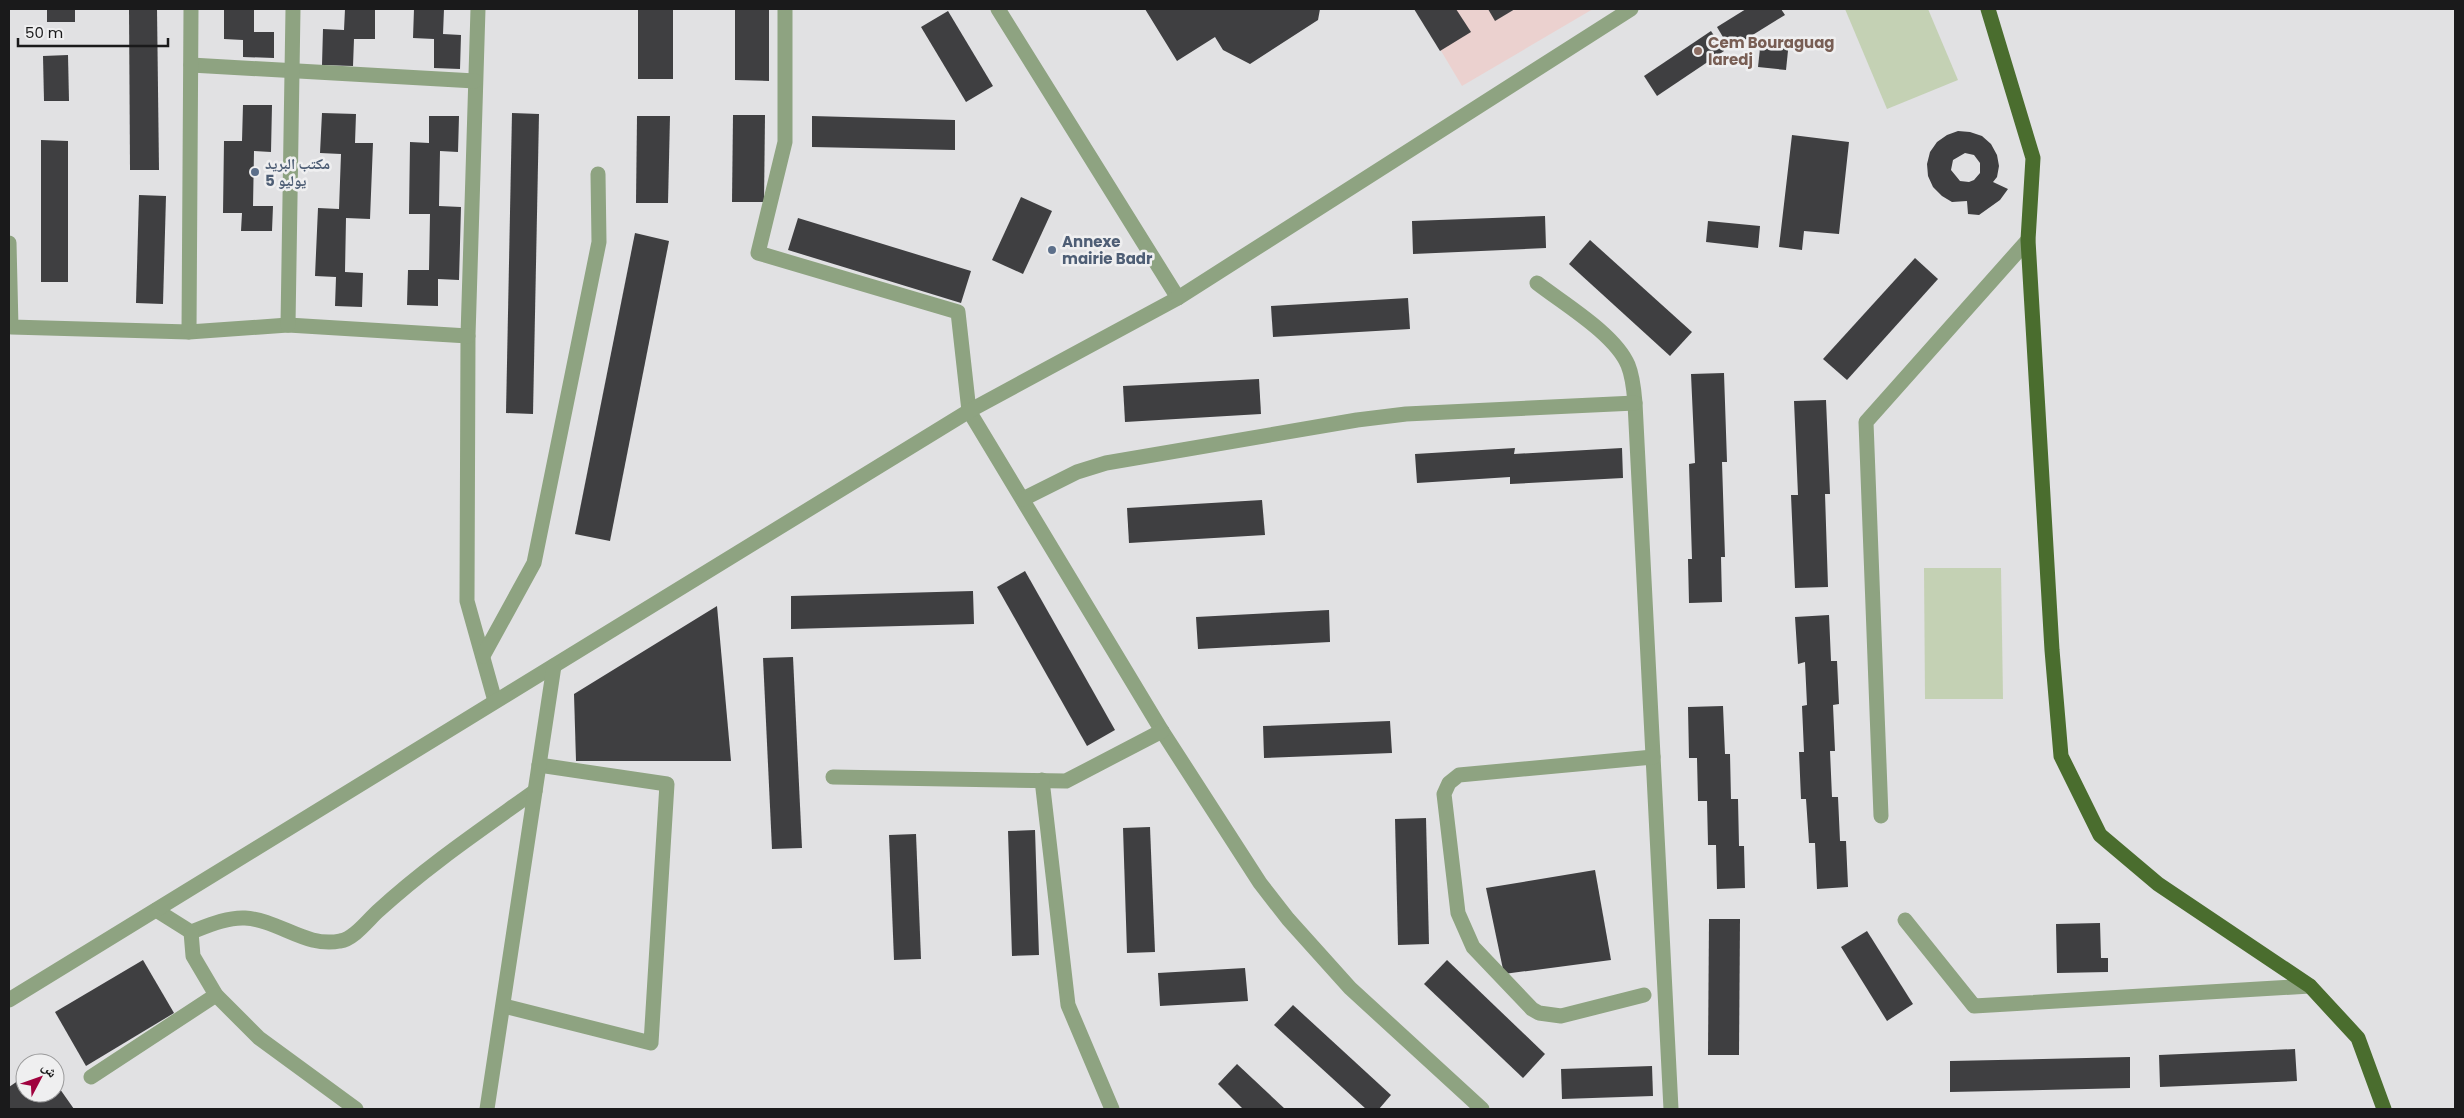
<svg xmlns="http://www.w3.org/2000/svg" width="2464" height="1118" font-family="Poppins,'Noto Naskh Arabic',sans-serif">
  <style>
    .education { fill: #ebd1cf }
    .pitch { fill: #c4d1b4 }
    .building { fill: #3f3f41; fill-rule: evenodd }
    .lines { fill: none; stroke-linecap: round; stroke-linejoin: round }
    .minor { stroke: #8ea381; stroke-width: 15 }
    .major { stroke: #4a6d2e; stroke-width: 15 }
    .education-dot { fill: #8d6e63; stroke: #efeff0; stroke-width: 2 }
    .service-dot { fill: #5c6f8a; stroke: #efeff0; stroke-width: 2 }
    .labels { text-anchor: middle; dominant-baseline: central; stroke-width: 5; stroke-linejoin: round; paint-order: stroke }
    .education-label { font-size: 15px; font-weight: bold; fill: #785e54; stroke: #efeff0; text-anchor: start }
    .service-label { font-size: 15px; font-weight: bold; fill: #4e5e75; stroke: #efeff0; text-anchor: start }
  </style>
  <rect width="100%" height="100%" fill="#e1e1e3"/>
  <path class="education" d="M 1416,9 L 1593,9 L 1462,86 Z"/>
  <g class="pitch">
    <path d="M 1845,9 L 1928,9 L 1958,80 L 1887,109 Z"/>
    <path d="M 1924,568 L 2001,568 L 2003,699 L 1925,699 Z"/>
  </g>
  <g class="building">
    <rect x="47" y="9" width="28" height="13"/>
    <path d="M 129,9 L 157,9 L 159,170 L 130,170 Z"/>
    <path d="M 224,9 L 254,9 L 254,32 L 274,32 L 274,58 L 243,57 L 243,40 L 224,39 Z"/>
    <path d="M 345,9 L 375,9 L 375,39 L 354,39 L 353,66 L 322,65 L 323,29 L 344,30 Z"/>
    <path d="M 414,9 L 444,9 L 443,34 L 461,35 L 460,69 L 434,68 L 434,39 L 413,38 Z"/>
    <rect x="638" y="9" width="35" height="70"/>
    <path d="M 735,9 L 769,9 L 769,81 L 735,80 Z"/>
    <path d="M 1145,9 L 1320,9 L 1318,20 L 1250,64 L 1223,50 L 1215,37 L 1177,61 Z"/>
    <path d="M 1414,9 L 1456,9 L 1471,32 L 1440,51 Z"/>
    <path d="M 1488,9 L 1515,9 L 1495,21 Z"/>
    <path d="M 1746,9 L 1781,9 L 1785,15 L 1730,49 L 1717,27 Z"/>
    <path d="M 948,11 L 993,86 L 966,102 L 921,27 Z"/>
    <path d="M 1711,31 L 1724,51 L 1657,96 L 1644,76 Z"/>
    <path d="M 1761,39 L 1789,41 L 1786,70 L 1758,67 Z"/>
    <path d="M 68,55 L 69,101 L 44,101 L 43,56 Z"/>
    <path d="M 243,105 L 272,105 L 271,152 L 254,151 L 253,206 L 273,206 L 272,231 L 241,231 L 242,213 L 223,213 L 224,141 L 242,141 Z"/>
    <path d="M 322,113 L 356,114 L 355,143 L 373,143 L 370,219 L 346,218 L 345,272 L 363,273 L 362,307 L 335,306 L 336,277 L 315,276 L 318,208 L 339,209 L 341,154 L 320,153 Z"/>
    <path d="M 512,113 L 539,114 L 533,414 L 506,413 Z"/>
    <path d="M 733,115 L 765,115 L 764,202 L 732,202 Z"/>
    <path d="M 429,116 L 459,116 L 458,152 L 440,151 L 439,206 L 461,207 L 459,280 L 438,279 L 438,306 L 407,305 L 408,270 L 429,270 L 430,214 L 409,214 L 410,142 L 429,143 Z"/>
    <path d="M 637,116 L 670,116 L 668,203 L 636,203 Z"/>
    <path d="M 812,116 L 955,120 L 955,150 L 812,147 Z"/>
    <path d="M 1958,131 L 1970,132 L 1982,136 L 1991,144 L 1997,155 L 1999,166 L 1997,177 L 1993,182 L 2008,189 L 2000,200 L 1979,215 L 1968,214 L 1967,201 L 1952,202 L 1942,196 L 1933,187 L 1928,176 L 1927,164 L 1930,152 L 1937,142 L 1947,135 ZM 1965,153 L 1974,155 L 1980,163 L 1980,173 L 1974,180 L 1969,182 L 1960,181 L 1951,170 L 1953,160 Z"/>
    <path d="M 1792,135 L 1849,142 L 1839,234 L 1804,231 L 1802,250 L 1779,247 Z"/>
    <path d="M 41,140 L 68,141 L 68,282 L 41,282 Z"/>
    <path d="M 139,195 L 166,196 L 163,304 L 136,303 Z"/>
    <path d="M 1021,197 L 1052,211 L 1023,274 L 992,260 Z"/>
    <path d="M 1545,216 L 1546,248 L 1413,254 L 1412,221 Z"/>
    <path d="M 798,218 L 971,271 L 961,303 L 788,250 Z"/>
    <path d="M 1708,221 L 1760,226 L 1758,248 L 1706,242 Z"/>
    <path d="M 635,233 L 669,241 L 610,541 L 575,534 Z"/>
    <path d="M 1590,240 L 1692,332 L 1670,356 L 1569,264 Z"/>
    <path d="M 1915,258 L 1938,279 L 1847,380 L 1823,359 Z"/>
    <path d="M 1408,298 L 1410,329 L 1273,337 L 1271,306 Z"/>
    <path d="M 1724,373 L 1727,462 L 1722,462 L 1725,557 L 1721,557 L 1722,602 L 1689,603 L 1688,559 L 1692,559 L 1689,464 L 1695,463 L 1691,374 Z"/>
    <path d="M 1259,379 L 1261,414 L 1125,422 L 1123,386 Z"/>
    <path d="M 1826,400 L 1830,494 L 1825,494 L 1828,587 L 1795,588 L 1791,495 L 1798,495 L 1794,401 Z"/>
    <path d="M 1515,448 L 1514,454 L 1622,448 L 1623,478 L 1510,484 L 1510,477 L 1417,483 L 1415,454 Z"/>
    <path d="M 1262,500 L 1265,535 L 1129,543 L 1127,508 Z"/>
    <path d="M 1025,571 L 1115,730 L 1087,746 L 997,587 Z"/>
    <path d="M 973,591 L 974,624 L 791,629 L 791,596 Z"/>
    <path d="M 717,606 L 731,761 L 576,761 L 574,694 Z"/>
    <path d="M 1329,610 L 1330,642 L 1198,649 L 1196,617 Z"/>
    <path d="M 1829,615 L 1831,661 L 1837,661 L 1839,704 L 1833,705 L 1835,751 L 1830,751 L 1832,797 L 1838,797 L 1840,841 L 1846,841 L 1848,887 L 1817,889 L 1815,843 L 1809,843 L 1806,799 L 1801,799 L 1799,752 L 1804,752 L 1802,706 L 1807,705 L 1805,662 L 1798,664 L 1795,617 Z"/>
    <path d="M 793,657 L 802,848 L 772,849 L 763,658 Z"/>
    <path d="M 1723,706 L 1725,754 L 1730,754 L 1731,799 L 1738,799 L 1739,846 L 1744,846 L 1745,888 L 1717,889 L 1716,845 L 1708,845 L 1707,801 L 1698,801 L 1697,758 L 1689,758 L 1688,707 Z"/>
    <path d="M 1390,721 L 1392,753 L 1264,758 L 1263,726 Z"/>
    <path d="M 1426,818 L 1429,944 L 1398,945 L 1395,819 Z"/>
    <path d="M 1150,827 L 1155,952 L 1127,953 L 1123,828 Z"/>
    <path d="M 1035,830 L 1039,955 L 1012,956 L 1008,831 Z"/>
    <path d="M 916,834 L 921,959 L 894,960 L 889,835 Z"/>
    <path d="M 1595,870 L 1611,960 L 1504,974 L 1486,888 Z"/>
    <path d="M 1709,919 L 1740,919 L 1739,1055 L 1708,1055 Z"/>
    <path d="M 2100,923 L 2101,958 L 2108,958 L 2108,972 L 2057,973 L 2056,924 Z"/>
    <path d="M 1867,931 L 1913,1004 L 1887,1021 L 1841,947 Z"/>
    <path d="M 143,960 L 174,1013 L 86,1066 L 55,1012 Z"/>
    <path d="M 1447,960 L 1545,1054 L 1523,1078 L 1424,984 Z"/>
    <path d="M 1245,968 L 1248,1001 L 1160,1006 L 1158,973 Z"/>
    <path d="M 1293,1005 L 1391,1095 L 1379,1109 L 1366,1109 L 1274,1025 Z"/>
    <path d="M 2295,1049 L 2297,1081 L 2160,1087 L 2159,1055 Z"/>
    <path d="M 2130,1057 L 2130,1088 L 1950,1092 L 1950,1061 Z"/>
    <path d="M 1237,1064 L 1285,1109 L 1243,1109 L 1218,1084 Z"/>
    <path d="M 1652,1066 L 1653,1096 L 1562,1099 L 1561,1069 Z"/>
    <path d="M 25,1076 L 25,1093 L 55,1093 L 55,1082 L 74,1109 L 9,1109 L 9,1087 Z"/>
  </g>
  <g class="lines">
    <g class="minor">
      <path d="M 478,9 L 468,336 L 467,601 L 495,701"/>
      <path d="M 785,9 L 785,142 L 758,253 L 958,312 L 969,411 L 1162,731 L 1260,883 L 1288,919 L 1350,988 L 1482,1109"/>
      <path d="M 998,9 L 1178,298"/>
      <path d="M 191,65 L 475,81"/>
      <path d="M 9,243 L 11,327 L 189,332 L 288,325 L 468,336"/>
      <path d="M 1537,283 C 1564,304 1615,334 1628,365 C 1633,377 1634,391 1635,403 L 1671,1109"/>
      <path d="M 288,325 L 293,9"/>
      <path d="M 189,332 L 191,9"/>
      <path d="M 1023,499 L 1077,472 L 1106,463 L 1357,420 L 1406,414 L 1635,403"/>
      <path d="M 483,656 L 534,563 L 599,242 L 598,174"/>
      <path d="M 833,777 L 1066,781 L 1162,731"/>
      <path d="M 1042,780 L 1068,1005 L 1112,1109"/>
      <path d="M 1881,816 L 1866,422 L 2028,240"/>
      <path d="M 156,910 L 191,932 C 207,926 227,917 245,918 C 279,920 306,948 340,941 C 354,939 368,920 378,911 C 427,866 482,829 535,791"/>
      <path d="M 1905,920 L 1974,1006 L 2310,986"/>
      <path d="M 191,932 L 193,956 L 216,995 L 259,1038 L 356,1109"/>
      <path d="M 1644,995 L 1561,1016 L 1539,1013 L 1532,1009 L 1473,947 L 1458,913 L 1444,794 L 1449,783 L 1459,775 L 1653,757"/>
      <path d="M 9,1000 L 969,411 L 1178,298 L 1631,9"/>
      <path d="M 504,1006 L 651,1043 L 667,784 L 539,765"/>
      <path d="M 91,1077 L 216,995"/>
      <path d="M 487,1109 L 554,666"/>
    </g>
    <path class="major" d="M 1988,9 L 2033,158 L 2028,240 L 2052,650 L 2061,756 L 2100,835 L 2158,884 L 2310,986 L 2358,1038 L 2384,1109"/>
  </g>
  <circle class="education-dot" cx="1698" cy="51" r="5"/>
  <g class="service-dot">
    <circle cx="255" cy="172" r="5"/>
    <circle cx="1052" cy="250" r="5"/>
  </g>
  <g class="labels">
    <g class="education-label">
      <text x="1708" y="42">Cem Bouraguag<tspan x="1708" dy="17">laredj</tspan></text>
    </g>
    <g class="service-label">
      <text x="265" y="163">مكتب البريد<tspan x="265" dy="17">5 يوليو</tspan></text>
      <text x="1062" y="241">Annexe<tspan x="1062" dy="17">mairie Badr</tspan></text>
    </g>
  </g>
  <rect width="2464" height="1118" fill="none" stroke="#1a1a1b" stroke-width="20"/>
  <g transform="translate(40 1078) rotate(49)"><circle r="24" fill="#efeff0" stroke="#9a9a9b"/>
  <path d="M0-4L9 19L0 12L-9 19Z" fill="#a0023e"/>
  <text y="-8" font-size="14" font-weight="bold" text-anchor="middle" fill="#1a1a1b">ش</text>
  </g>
  <path d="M18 38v8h150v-8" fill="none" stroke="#1a1a1b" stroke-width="2.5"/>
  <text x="25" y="38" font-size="15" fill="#1a1a1b" stroke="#efeff0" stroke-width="4" paint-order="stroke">50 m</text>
</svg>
